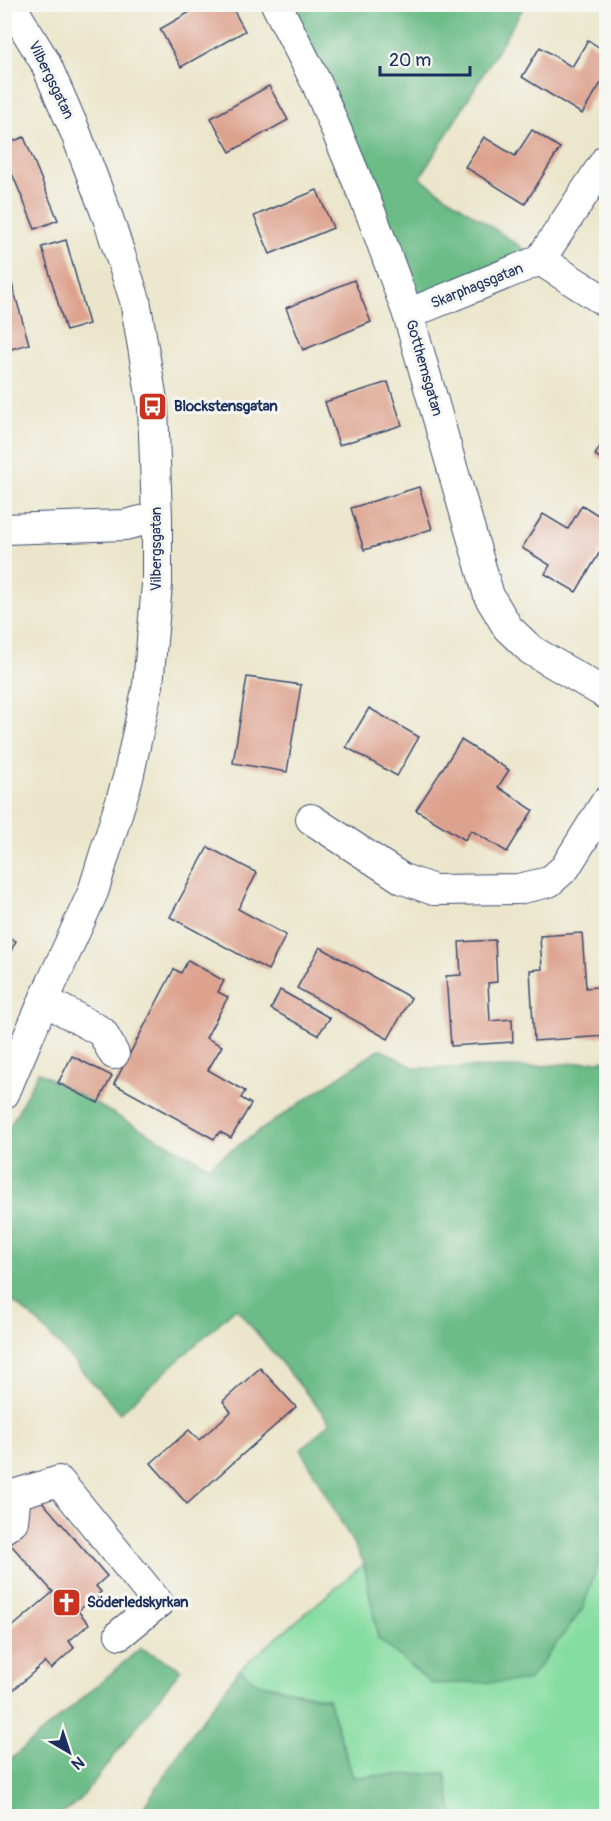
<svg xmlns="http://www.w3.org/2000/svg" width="611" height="1821" font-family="Pangolin,sans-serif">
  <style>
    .green { fill: #86dda1; stroke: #508680; stroke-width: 1.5 }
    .forest { fill: #6cbc87; stroke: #447672; stroke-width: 1.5 }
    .building { fill: #dda28e }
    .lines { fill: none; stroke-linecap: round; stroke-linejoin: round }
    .minor-casing { stroke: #3a4a6e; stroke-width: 32 }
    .minor { stroke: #fff; stroke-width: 30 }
    .labels { text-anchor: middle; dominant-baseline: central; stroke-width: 6; stroke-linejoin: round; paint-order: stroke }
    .street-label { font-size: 15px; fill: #1b2f5e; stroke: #f6f6f2 }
    .poi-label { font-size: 15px; font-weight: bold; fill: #1b2f5e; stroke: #f6f6f2; text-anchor: start }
  </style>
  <rect width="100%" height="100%" fill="#f6f6f2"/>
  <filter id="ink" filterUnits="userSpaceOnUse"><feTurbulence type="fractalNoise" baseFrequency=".0167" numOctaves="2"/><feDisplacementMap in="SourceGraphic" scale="12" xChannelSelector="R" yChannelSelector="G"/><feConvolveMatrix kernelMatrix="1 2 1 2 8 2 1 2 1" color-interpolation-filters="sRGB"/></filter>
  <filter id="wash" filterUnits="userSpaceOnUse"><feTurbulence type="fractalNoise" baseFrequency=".008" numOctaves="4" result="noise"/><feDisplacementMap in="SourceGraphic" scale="24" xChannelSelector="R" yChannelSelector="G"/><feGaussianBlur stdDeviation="1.35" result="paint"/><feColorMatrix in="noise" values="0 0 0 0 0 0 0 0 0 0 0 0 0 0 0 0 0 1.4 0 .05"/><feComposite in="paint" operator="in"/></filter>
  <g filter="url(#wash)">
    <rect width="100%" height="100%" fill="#ebe6cb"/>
    <path class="green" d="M 606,1543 L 606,1816 L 453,1816 L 445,1773 L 353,1777 L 328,1699 L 256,1683 L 240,1669 L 364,1564 L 378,1638 Z"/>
    <g class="forest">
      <path d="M 276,5 L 525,5 L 420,178 L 540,260 L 408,314 Z"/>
      <path d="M 380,1049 L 415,1068 L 532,1067 L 606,1060 L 606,1543 L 582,1610 L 528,1681 L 432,1684 L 378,1638 L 364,1563 L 301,1450 L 330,1422 L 236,1308 L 120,1413 L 38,1322 L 5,1295 L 4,1138 L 38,1072 L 208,1166 Z"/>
      <path d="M 141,1648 L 181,1669 L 80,1800 L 58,1816 L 5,1816 L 5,1764 Z"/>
      <path d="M 240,1669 L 257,1683 L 328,1699 L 353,1777 L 445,1773 L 453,1816 L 138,1816 L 190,1736 Z"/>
    </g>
    <g id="blocks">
      <g class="building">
        <path d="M 204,4 L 230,4 L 245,31 L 181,67 L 160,29 Z"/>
        <path d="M 588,40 L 606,52 L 606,75 L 582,114 L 522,77 L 540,47 L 572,67 Z"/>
        <path d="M 269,86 L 288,120 L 230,152 L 211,118 Z"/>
        <path d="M 532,130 L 560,148 L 525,204 L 465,167 L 484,137 L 515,156 Z"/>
        <path d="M 24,137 L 58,220 L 35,229 L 4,154 L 4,145 Z"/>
        <path d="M 317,190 L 333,228 L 270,254 L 254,216 Z"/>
        <path d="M 66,240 L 89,324 L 66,331 L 42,247 Z"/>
        <path d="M 4,256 L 29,344 L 4,351 Z"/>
        <path d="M 354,280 L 371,322 L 303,350 L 286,308 Z"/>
        <path d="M 388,382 L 402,425 L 339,445 L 325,402 Z"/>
        <path d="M 606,436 L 606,462 L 595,455 Z"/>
        <path d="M 419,487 L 432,529 L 364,550 L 351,508 Z"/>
        <path d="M 582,505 L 606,520 L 606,542 L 576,592 L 545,574 L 550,565 L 522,548 L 543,514 L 568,529 Z"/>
        <path d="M 247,677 L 301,685 L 287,772 L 233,763 Z"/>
        <path d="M 369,708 L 419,737 L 397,776 L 346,747 Z"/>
        <path d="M 461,740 L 509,770 L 498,787 L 533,810 L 507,852 L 471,830 L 465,840 L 416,810 Z"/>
        <path d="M 208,847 L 257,873 L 238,909 L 286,935 L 268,970 L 170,917 Z"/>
        <path d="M 582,933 L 586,988 L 606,986 L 606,1036 L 534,1041 L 530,970 L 542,969 L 540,936 Z"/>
        <path d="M 4,935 L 16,941 L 4,964 Z"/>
        <path d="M 495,940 L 497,982 L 488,983 L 490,1021 L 512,1019 L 513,1042 L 451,1046 L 446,976 L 461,975 L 459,942 Z"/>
        <path d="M 320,947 L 411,998 L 388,1039 L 297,988 Z"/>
        <path d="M 188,960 L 224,981 L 218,992 L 228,997 L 206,1038 L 222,1046 L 208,1070 L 245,1091 L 241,1098 L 251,1104 L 231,1138 L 220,1132 L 214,1139 L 114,1084 L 174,969 L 181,973 Z"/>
        <path d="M 280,990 L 330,1018 L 318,1035 L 271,1009 Z"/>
        <path d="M 72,1056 L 112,1076 L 98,1103 L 58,1083 Z"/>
        <path d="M 260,1368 L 296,1407 L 187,1504 L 151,1463 L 189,1430 L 199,1440 L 231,1412 L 223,1401 Z"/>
        <path d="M 39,1498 L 107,1576 L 96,1586 L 101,1592 L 78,1611 L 89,1624 L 69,1641 L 74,1648 L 51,1669 L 45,1662 L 4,1698 L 4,1634 L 53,1592 L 4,1537 L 4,1528 Z"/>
      </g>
    </g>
  </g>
  <g filter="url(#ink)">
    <use href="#blocks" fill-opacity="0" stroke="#3a4a6e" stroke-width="1.5"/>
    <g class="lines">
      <defs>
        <g id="minor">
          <path d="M 276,4 L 317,84 L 372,216 L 408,314 L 489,596 L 508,628 L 531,650 L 606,694"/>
          <path d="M 540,260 L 606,160"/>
          <path d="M 540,260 L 606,302"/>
          <path d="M 408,314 L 540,260"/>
          <path d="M 4,529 L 125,525 L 157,517"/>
          <path d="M 311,819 L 403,879 L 434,890 L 518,889 L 549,882 L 565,868 L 606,802"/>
          <path d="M 44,1000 L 102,1032 L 114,1054"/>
          <path d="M 4,1094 L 44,1000 L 93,892 L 128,778 L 148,685 L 157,585 L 157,517 L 153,406 L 135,300 L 108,218 L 75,131 L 45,62 L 10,4"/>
          <path d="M 4,1528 L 13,1521 L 16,1494 L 59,1481 L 158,1603 L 120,1634"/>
        </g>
      </defs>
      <use href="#minor" class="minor-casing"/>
      <use href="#minor" class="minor"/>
    </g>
  </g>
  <defs>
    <symbol id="bus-square" viewBox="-11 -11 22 22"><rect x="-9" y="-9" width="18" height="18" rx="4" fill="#c8321e" stroke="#f6f6f2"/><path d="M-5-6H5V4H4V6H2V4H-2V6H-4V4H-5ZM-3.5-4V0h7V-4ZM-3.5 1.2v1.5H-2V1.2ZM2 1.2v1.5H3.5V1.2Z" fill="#fff"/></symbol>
    <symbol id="church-square" viewBox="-11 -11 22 22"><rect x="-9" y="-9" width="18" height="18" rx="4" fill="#c8321e" stroke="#f6f6f2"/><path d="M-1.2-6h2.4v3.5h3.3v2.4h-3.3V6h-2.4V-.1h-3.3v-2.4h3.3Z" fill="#fff"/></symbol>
  </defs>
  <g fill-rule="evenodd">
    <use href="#bus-square" x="136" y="390" width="33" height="33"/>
    <use href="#church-square" x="50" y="1586" width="33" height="33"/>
  </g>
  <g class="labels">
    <g class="street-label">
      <text transform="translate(51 80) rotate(64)">Vilbergsgatan</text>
      <text transform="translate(477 286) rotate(-22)">Skarphagsgatan</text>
      <text transform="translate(424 368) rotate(74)">Gotthemsgatan</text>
      <text transform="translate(156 549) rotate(-90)">Vilbergsgatan</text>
    </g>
    <g class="poi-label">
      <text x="174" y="406">Blockstensgatan</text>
      <text x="87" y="1602">Söderledskyrkan</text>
    </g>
  </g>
  <rect width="611" height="1821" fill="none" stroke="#f6f6f2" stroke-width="24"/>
  <g transform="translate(69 1752) rotate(141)" stroke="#f6f6f2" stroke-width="4.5" paint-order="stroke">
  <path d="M0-4.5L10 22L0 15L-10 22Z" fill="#1b2f5e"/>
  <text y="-9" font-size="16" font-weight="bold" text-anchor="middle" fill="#1b2f5e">N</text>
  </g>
  <path d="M380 66v9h90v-9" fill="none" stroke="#1b2f5e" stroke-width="3"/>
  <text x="389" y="66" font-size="18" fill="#1b2f5e" stroke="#f6f6f2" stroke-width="4.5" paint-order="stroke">20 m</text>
</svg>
